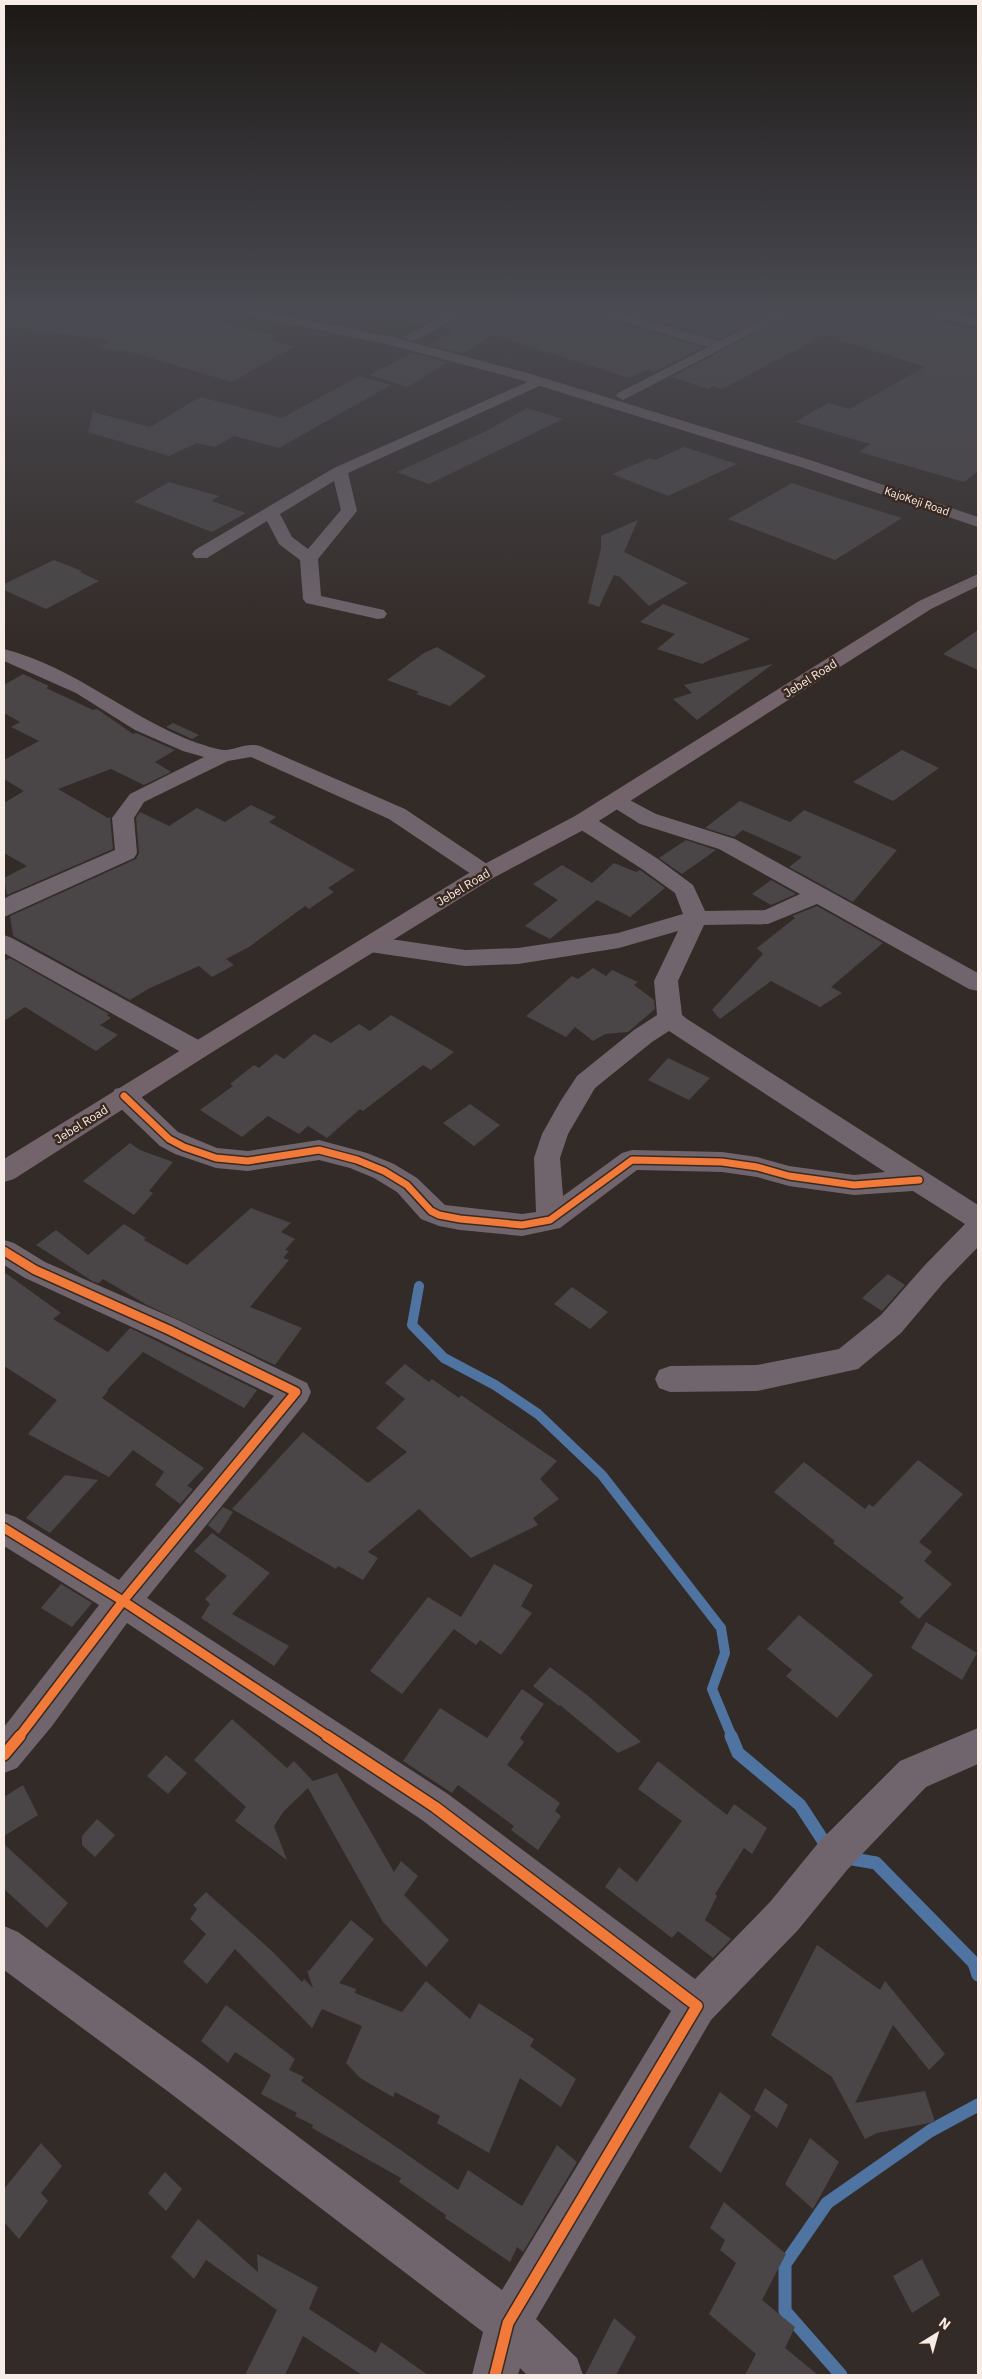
<svg xmlns="http://www.w3.org/2000/svg" width="982" height="2379" font-family="'IBM Plex Sans',sans-serif">
  <style>
    .lines { fill: none; stroke-linecap: round; stroke-linejoin: round }
    .stream-far1 { stroke: #5074a2; stroke-width: 10 }
    .stream { stroke: #5074a2; stroke-width: 13 }
    .building { fill: #4a4647 }
    .minor { fill: #70656c; fill-rule: evenodd }
    .major { fill: #73646b; fill-rule: evenodd }
    .cycleway-far2-casing { stroke: #392921; stroke-width: 10 }
    .cycleway-far1-casing { stroke: #392921; stroke-width: 12 }
    .cycleway-casing { stroke: #392921; stroke-width: 14 }
    .cycleway-far2 { stroke: #f17a3a; stroke-width: 7 }
    .cycleway-far1 { stroke: #f17a3a; stroke-width: 9 }
    .cycleway { stroke: #f17a3a; stroke-width: 11 }
    .labels { text-anchor: middle; dominant-baseline: central; stroke-width: 5; stroke-linejoin: round; paint-order: stroke }
    .far-street-label { font-size: 11px; fill: #f7ece6; stroke: #392921 }
    .street-label { font-size: 12px; fill: #f7ece6; stroke: #392921 }
  </style>
  <rect width="100%" height="100%" fill="#332b27"/>
  <g class="lines">
    <path class="stream-far1" d="M 419,1286 L 412,1325 L 444,1358 L 495,1385 L 538,1414 L 602,1475 L 721,1628 L 725,1653 L 712,1689 L 732,1737"/>
    <g class="stream">
      <path d="M 731,1736 L 738,1753 L 800,1805 L 828,1848"/>
      <path d="M 847,1858 L 876,1863 L 974,1963 L 978,1975"/>
      <path d="M 841,2375 L 785,2311 L 785,2264 L 827,2203 L 930,2131 L 978,2105"/>
    </g>
  </g>
  <g class="building">
    <path d="M 7,312 L 125,312 L 212,322 L 216,321 L 276,336 L 270,340 L 295,346 L 232,382 L 130,352 L 100,348 L 110,340 L 6,327 Z"/>
    <path d="M 411,312 L 447,312 L 424,324 L 410,321 Z"/>
    <path d="M 469,312 L 597,312 L 599,317 L 703,347 L 654,372 L 646,370 L 629,378 L 493,335 L 462,354 L 428,345 L 454,331 L 441,328 Z"/>
    <path d="M 624,312 L 773,312 L 719,339 Z"/>
    <path d="M 795,312 L 928,312 L 932,317 L 945,320 L 941,322 L 978,331 L 978,471 L 964,482 L 859,452 L 870,444 L 795,422 L 828,403 L 849,409 L 925,367 L 824,335 L 722,389 L 713,386 L 708,389 L 671,377 Z"/>
    <path d="M 412,353 L 448,362 L 408,387 L 369,375 Z"/>
    <path d="M 359,376 L 391,385 L 279,448 L 234,436 L 214,447 L 197,443 L 169,456 L 88,432 L 93,412 L 150,427 L 200,397 L 282,418 Z"/>
    <path d="M 527,408 L 563,419 L 429,484 L 397,472 L 486,431 Z"/>
    <path d="M 684,447 L 737,464 L 668,496 L 612,474 L 650,458 L 655,460 Z"/>
    <path d="M 169,482 L 219,496 L 212,501 L 246,513 L 212,532 L 134,502 Z"/>
    <path d="M 792,483 L 822,493 L 902,518 L 835,560 L 728,519 Z"/>
    <path d="M 638,520 L 624,552 L 688,583 L 649,606 L 620,577 L 614,575 L 599,607 L 588,603 L 601,548 L 601,536 Z"/>
    <path d="M 54,560 L 82,571 L 80,572 L 99,581 L 46,609 L 4,590 L 4,584 Z"/>
    <path d="M 663,604 L 750,639 L 702,664 L 657,649 L 675,634 L 640,622 Z"/>
    <path d="M 978,630 L 978,670 L 943,654 Z"/>
    <path d="M 437,647 L 486,676 L 450,706 L 416,694 L 419,692 L 387,680 L 424,653 Z"/>
    <path d="M 773,664 L 697,720 L 673,699 L 692,693 L 684,685 Z"/>
    <path d="M 23,674 L 49,686 L 46,688 L 93,710 L 97,709 L 133,734 L 136,733 L 175,750 L 155,762 L 171,772 L 144,785 L 111,769 L 58,789 L 108,818 L 110,817 L 113,849 L 7,895 L 4,878 L 27,866 L 4,853 L 4,803 L 24,791 L 4,779 L 4,760 L 39,741 L 11,727 L 20,722 L 4,713 L 4,685 Z"/>
    <path d="M 173,723 L 199,735 L 192,739 L 166,727 Z"/>
    <path d="M 902,750 L 939,768 L 893,801 L 853,782 Z"/>
    <path d="M 740,801 L 790,822 L 804,810 L 897,850 L 853,902 L 789,867 L 802,857 L 743,830 L 734,837 L 705,828 Z"/>
    <path d="M 251,805 L 276,817 L 269,822 L 355,870 L 328,888 L 334,892 L 309,909 L 305,906 L 249,947 L 226,959 L 234,965 L 212,977 L 199,966 L 148,989 L 130,1000 L 13,936 L 10,916 L 136,859 L 139,853 L 136,818 L 140,812 L 169,826 L 197,808 L 225,822 Z"/>
    <path d="M 686,840 L 716,850 L 682,874 L 659,858 Z"/>
    <path d="M 614,863 L 636,872 L 640,870 L 665,888 L 630,917 L 597,900 L 550,939 L 525,926 L 558,900 L 533,884 L 562,865 L 592,883 Z"/>
    <path d="M 771,880 L 796,894 L 771,905 L 752,894 Z"/>
    <path d="M 817,906 L 883,943 L 831,987 L 842,993 L 820,1007 L 771,981 L 720,1019 L 712,1010 L 763,954 L 757,948 L 795,918 L 792,916 Z"/>
    <path d="M 10,958 L 109,1014 L 107,1015 L 111,1018 L 100,1025 L 118,1035 L 96,1051 L 25,1007 L 4,1021 L 4,961 Z"/>
    <path d="M 593,968 L 606,976 L 612,970 L 638,982 L 634,985 L 654,1000 L 655,1009 L 628,1032 L 605,1034 L 593,1041 L 575,1027 L 566,1037 L 526,1016 L 572,976 L 578,979 Z"/>
    <path d="M 391,1015 L 454,1052 L 431,1070 L 423,1065 L 363,1111 L 360,1109 L 327,1138 L 308,1126 L 299,1134 L 268,1116 L 242,1137 L 200,1110 L 233,1086 L 230,1084 L 254,1065 L 259,1068 L 276,1054 L 284,1059 L 314,1034 L 331,1043 L 359,1024 L 370,1031 Z"/>
    <path d="M 668,1058 L 710,1078 L 689,1100 L 648,1080 Z"/>
    <path d="M 470,1104 L 500,1125 L 474,1146 L 443,1123 Z"/>
    <path d="M 130,1143 L 140,1150 L 173,1162 L 149,1191 L 153,1193 L 134,1215 L 83,1181 Z"/>
    <path d="M 251,1208 L 291,1223 L 281,1232 L 295,1239 L 285,1250 L 289,1251 L 283,1258 L 289,1260 L 250,1307 L 302,1328 L 275,1365 L 147,1305 L 103,1279 L 99,1283 L 94,1282 L 36,1245 L 56,1230 L 88,1255 L 124,1224 L 146,1238 L 144,1240 L 187,1265 Z"/>
    <path d="M 4,1272 L 61,1313 L 53,1319 L 108,1352 L 130,1328 L 257,1390 L 244,1408 L 143,1352 L 107,1390 L 108,1391 L 102,1398 L 204,1468 L 187,1486 L 193,1489 L 180,1504 L 155,1485 L 164,1472 L 170,1476 L 133,1450 L 109,1477 L 28,1434 L 57,1400 L 4,1366 Z"/>
    <path d="M 888,1274 L 905,1285 L 882,1311 L 862,1298 Z"/>
    <path d="M 572,1287 L 608,1312 L 590,1329 L 554,1304 Z"/>
    <path d="M 405,1364 L 429,1382 L 432,1379 L 459,1398 L 461,1395 L 557,1461 L 540,1479 L 559,1499 L 533,1518 L 538,1525 L 471,1558 L 419,1509 L 368,1552 L 378,1558 L 363,1580 L 338,1566 L 336,1569 L 232,1509 L 303,1432 L 368,1483 L 407,1452 L 376,1428 L 405,1399 L 385,1383 Z"/>
    <path d="M 918,1460 L 963,1494 L 919,1542 L 932,1552 L 924,1561 L 952,1584 L 919,1619 L 899,1602 L 904,1598 L 833,1543 L 835,1541 L 774,1492 L 804,1462 L 865,1509 L 869,1504 L 873,1507 Z"/>
    <path d="M 65,1475 L 98,1480 L 50,1533 L 26,1518 Z"/>
    <path d="M 223,1507 L 233,1512 L 219,1534 L 208,1525 Z"/>
    <path d="M 212,1533 L 270,1573 L 232,1614 L 289,1646 L 274,1666 L 201,1618 L 210,1604 L 205,1599 L 227,1576 L 194,1551 Z"/>
    <path d="M 494,1564 L 533,1585 L 521,1606 L 532,1613 L 501,1655 L 480,1640 L 476,1645 L 454,1629 L 402,1694 L 370,1671 L 428,1597 L 461,1617 Z"/>
    <path d="M 61,1584 L 92,1603 L 72,1627 L 41,1608 Z"/>
    <path d="M 799,1615 L 873,1675 L 837,1718 L 786,1676 L 792,1670 L 767,1649 Z"/>
    <path d="M 926,1622 L 977,1653 L 962,1680 L 911,1648 Z"/>
    <path d="M 550,1667 L 587,1695 L 641,1742 L 618,1753 L 560,1705 L 559,1706 L 533,1686 Z"/>
    <path d="M 522,1689 L 544,1704 L 520,1738 L 524,1742 L 507,1765 L 560,1803 L 555,1811 L 561,1816 L 538,1850 L 511,1830 L 514,1826 L 458,1785 L 452,1793 L 403,1761 L 440,1708 L 487,1738 Z"/>
    <path d="M 232,1719 L 287,1768 L 294,1761 L 313,1781 L 337,1773 L 394,1872 L 401,1861 L 418,1876 L 404,1895 L 449,1940 L 426,1967 L 383,1922 L 308,1788 L 284,1811 L 274,1826 L 287,1860 L 235,1821 L 246,1807 L 194,1760 Z"/>
    <path d="M 166,1755 L 187,1773 L 168,1794 L 147,1776 Z"/>
    <path d="M 658,1761 L 727,1815 L 734,1804 L 767,1828 L 752,1854 L 744,1848 L 715,1894 L 717,1896 L 705,1920 L 731,1939 L 713,1958 L 678,1931 L 672,1938 L 605,1887 L 619,1867 L 637,1882 L 682,1821 L 638,1789 Z"/>
    <path d="M 23,1785 L 38,1815 L 4,1836 L 4,1797 Z"/>
    <path d="M 97,1819 L 115,1835 L 95,1857 L 82,1845 L 82,1836 Z"/>
    <path d="M 4,1844 L 68,1903 L 47,1928 L 4,1889 Z"/>
    <path d="M 206,1892 L 273,1952 L 302,1982 L 304,1979 L 313,1988 L 307,1970 L 309,1971 L 351,1920 L 374,1939 L 339,1983 L 356,1989 L 355,1993 L 402,2012 L 426,1981 L 470,2019 L 479,2003 L 534,2039 L 530,2046 L 576,2079 L 561,2107 L 520,2078 L 489,2153 L 437,2123 L 440,2116 L 395,2092 L 393,2097 L 360,2078 L 346,2063 L 362,2026 L 322,2009 L 312,2028 L 235,1949 L 207,1984 L 183,1962 L 206,1934 L 190,1919 L 197,1909 L 193,1905 Z"/>
    <path d="M 817,1945 L 880,1990 L 885,1981 L 945,2054 L 929,2070 L 893,2025 L 855,2103 L 925,2091 L 935,2122 L 877,2133 L 865,2139 L 832,2077 L 771,2035 Z"/>
    <path d="M 226,2005 L 295,2059 L 289,2070 L 304,2077 L 301,2081 L 458,2190 L 468,2170 L 522,2206 L 557,2145 L 577,2162 L 523,2252 L 517,2247 L 510,2262 L 445,2218 L 446,2215 L 399,2182 L 401,2178 L 312,2128 L 313,2125 L 295,2116 L 297,2113 L 261,2094 L 271,2075 L 235,2052 L 228,2063 L 201,2041 Z"/>
    <path d="M 765,2088 L 788,2105 L 777,2128 L 754,2110 Z"/>
    <path d="M 720,2092 L 751,2116 L 721,2173 L 689,2147 Z"/>
    <path d="M 810,2138 L 839,2162 L 813,2209 L 785,2184 Z"/>
    <path d="M 41,2143 L 62,2166 L 41,2193 L 48,2201 L 19,2239 L 4,2222 L 4,2189 Z"/>
    <path d="M 165,2172 L 182,2189 L 166,2211 L 148,2193 Z"/>
    <path d="M 724,2202 L 786,2254 L 762,2300 L 795,2327 L 785,2348 L 818,2375 L 745,2375 L 756,2354 L 709,2314 L 736,2263 L 720,2250 L 725,2240 L 710,2228 Z"/>
    <path d="M 198,2219 L 258,2272 L 257,2254 L 318,2287 L 309,2309 L 376,2353 L 381,2342 L 428,2375 L 362,2375 L 303,2336 L 285,2375 L 245,2375 L 277,2310 L 206,2260 L 194,2279 L 171,2257 Z"/>
    <path d="M 922,2259 L 940,2295 L 912,2313 L 893,2276 Z"/>
    <path d="M 614,2318 L 636,2337 L 616,2375 L 585,2375 Z"/>
  </g>
  <g class="lines">
    <g class="minor">
      <path d="M 450,312 L 467,312 L 416,340 L 411,341 L 404,337 Z"/>
      <path d="M 599,312 L 618,312 L 719,341 L 776,312 L 793,312 L 623,400 L 616,396 L 618,393 L 708,347 L 600,315 Z"/>
      <path d="M 930,312 L 951,312 L 978,319 L 978,327 L 932,315 Z"/>
      <path d="M 539,377 L 546,381 L 544,384 L 348,473 L 357,511 L 318,559 L 321,596 L 384,610 L 387,614 L 384,618 L 378,619 L 306,603 L 303,599 L 300,560 L 279,544 L 267,521 L 207,558 L 195,558 L 192,554 L 195,550 L 334,468 ZM 334,481 L 341,510 L 308,549 L 292,537 L 280,514 Z"/>
      <path d="M 4,649 C 75,667 129,718 197,743 C 204,745 215,749 223,750 C 236,750 247,742 260,746 L 405,809 L 493,868 L 496,873 L 493,878 L 485,880 L 477,878 L 389,819 L 251,757 L 228,761 L 144,802 L 134,818 L 137,853 L 134,858 L 4,917 L 4,899 L 9,896 L 115,850 L 112,818 L 130,794 L 204,757 L 183,751 L 135,730 L 76,693 L 4,661 Z"/>
      <path d="M 615,794 L 622,796 L 656,814 L 735,839 L 978,973 L 978,991 L 969,989 L 817,904 L 768,924 L 704,925 L 678,981 L 682,1015 L 687,1019 L 978,1205 L 978,1247 L 944,1282 L 901,1333 L 858,1369 L 757,1391 L 670,1392 L 659,1388 L 655,1379 L 659,1370 L 670,1366 L 757,1365 L 839,1349 L 881,1315 L 924,1266 L 965,1224 L 913,1191 L 854,1195 L 789,1186 L 757,1177 L 722,1172 L 637,1170 L 560,1228 L 522,1236 L 460,1230 L 439,1226 L 421,1219 L 397,1192 L 374,1178 L 350,1168 L 319,1160 L 248,1171 L 216,1168 L 175,1154 L 160,1146 L 115,1103 L 111,1096 L 115,1089 L 124,1087 L 133,1089 L 178,1132 L 217,1148 L 248,1151 L 319,1140 L 367,1153 L 394,1164 L 417,1178 L 445,1205 L 522,1214 L 536,1212 L 534,1158 L 542,1134 L 560,1102 L 577,1076 L 634,1030 L 657,1015 L 654,981 L 678,931 L 619,948 L 518,964 L 465,966 L 370,952 L 362,949 L 358,944 L 362,939 L 370,936 L 465,950 L 518,948 L 618,933 L 683,914 L 675,893 L 642,869 L 575,826 L 572,821 L 575,816 L 583,815 L 591,816 L 658,859 L 693,885 L 705,911 L 765,910 L 800,894 L 719,849 L 640,824 L 608,804 L 604,800 L 608,796 ZM 669,1031 L 885,1172 L 854,1175 L 789,1166 L 757,1157 L 722,1152 L 632,1150 L 622,1153 L 563,1196 L 560,1158 L 568,1134 L 595,1088 L 652,1042 Z"/>
      <path d="M 4,935 L 12,938 L 206,1044 L 210,1050 L 206,1056 L 197,1059 L 188,1056 L 4,953 Z"/>
      <path d="M 4,1240 L 14,1243 L 45,1262 L 180,1321 L 307,1383 L 311,1392 L 307,1401 L 147,1598 L 448,1794 L 695,1979 L 770,1902 L 819,1842 L 900,1761 L 978,1728 L 978,1764 L 926,1787 L 847,1870 L 798,1930 L 711,2020 L 536,2319 L 577,2358 L 583,2375 L 527,2375 L 520,2368 L 518,2375 L 472,2375 L 483,2332 L 170,2093 L 4,1970 L 4,1926 L 18,1932 L 200,2063 L 502,2290 L 671,2011 L 422,1820 L 127,1623 L 52,1726 L 17,1768 L 4,1773 L 4,1727 L 99,1605 L 4,1546 L 4,1513 L 16,1517 L 119,1580 L 274,1396 L 158,1339 L 25,1278 L 4,1265 Z"/>
    </g>
    <g class="major">
      <path d="M 242,312 L 267,312 L 389,336 L 531,374 L 810,460 L 978,517 L 978,527 L 798,466 L 521,380 L 387,344 L 249,316 Z"/>
      <path d="M 978,574 L 978,586 L 931,609 L 591,826 L 493,878 L 206,1056 L 14,1179 L 4,1182 L 4,1159 L 477,868 L 575,816 L 919,601 Z"/>
    </g>
    <defs>
      <path id="cycleway-far2" d="M 124,1096 L 169,1139 L 184,1147 L 216,1158 L 248,1161 L 319,1150 L 357,1160 L 384,1171 L 407,1185 L 431,1211 L 439,1215 L 460,1219 L 522,1225 L 550,1220 L 632,1160 L 722,1162 L 757,1167 L 789,1176 L 854,1185 L 919,1180"/>
      <g id="cycleway-far1">
        <path d="M 4,1251 L 35,1270 L 169,1330 L 296,1392 L 123,1601 L 19,1737"/>
        <path d="M 4,1528 L 123,1601 L 329,1737"/>
      </g>
      <g id="cycleway">
        <path d="M 327,1736 L 435,1807 L 697,2006 L 508,2323 L 495,2375"/>
        <path d="M 4,1755 L 20,1736"/>
      </g>
    </defs>
    <use href="#cycleway-far2" class="cycleway-far2-casing"/>
    <use href="#cycleway-far1" class="cycleway-far1-casing"/>
    <use href="#cycleway" class="cycleway-casing"/>
    <use href="#cycleway-far2" class="cycleway-far2"/>
    <use href="#cycleway-far1" class="cycleway-far1"/>
    <use href="#cycleway" class="cycleway"/>
  </g>
  <linearGradient id="sky" x2="0" y2="1"><stop stop-color="#1c1815"/><stop offset="0.48" stop-color="#4a4a52"/><stop offset="1" stop-color="#4a4a52" stop-opacity="0"/></linearGradient>
  <rect width="982" height="645" fill="url(#sky)"/>
  <g class="labels">
    <g class="far-street-label">
      <text transform="translate(917 501) rotate(19)">KajoKeji Road</text>
    </g>
    <g class="street-label">
      <text transform="translate(810 678) rotate(-32)">Jebel Road</text>
      <text transform="translate(463 887) rotate(-31)">Jebel Road</text>
      <text transform="translate(81 1124) rotate(-32)">Jebel Road</text>
    </g>
  </g>
  <rect width="982" height="2379" fill="none" stroke="#f7ece6" stroke-width="10"/>
  <g transform="translate(937 2334) rotate(37)" stroke="#392921" stroke-width="4" paint-order="stroke">
  <path d="M0-4L9 19L0 12L-9 19Z" fill="#f7ece6"/>
  <text y="-8" font-size="14" font-weight="bold" text-anchor="middle" fill="#f7ece6">N</text>
  </g>
</svg>
